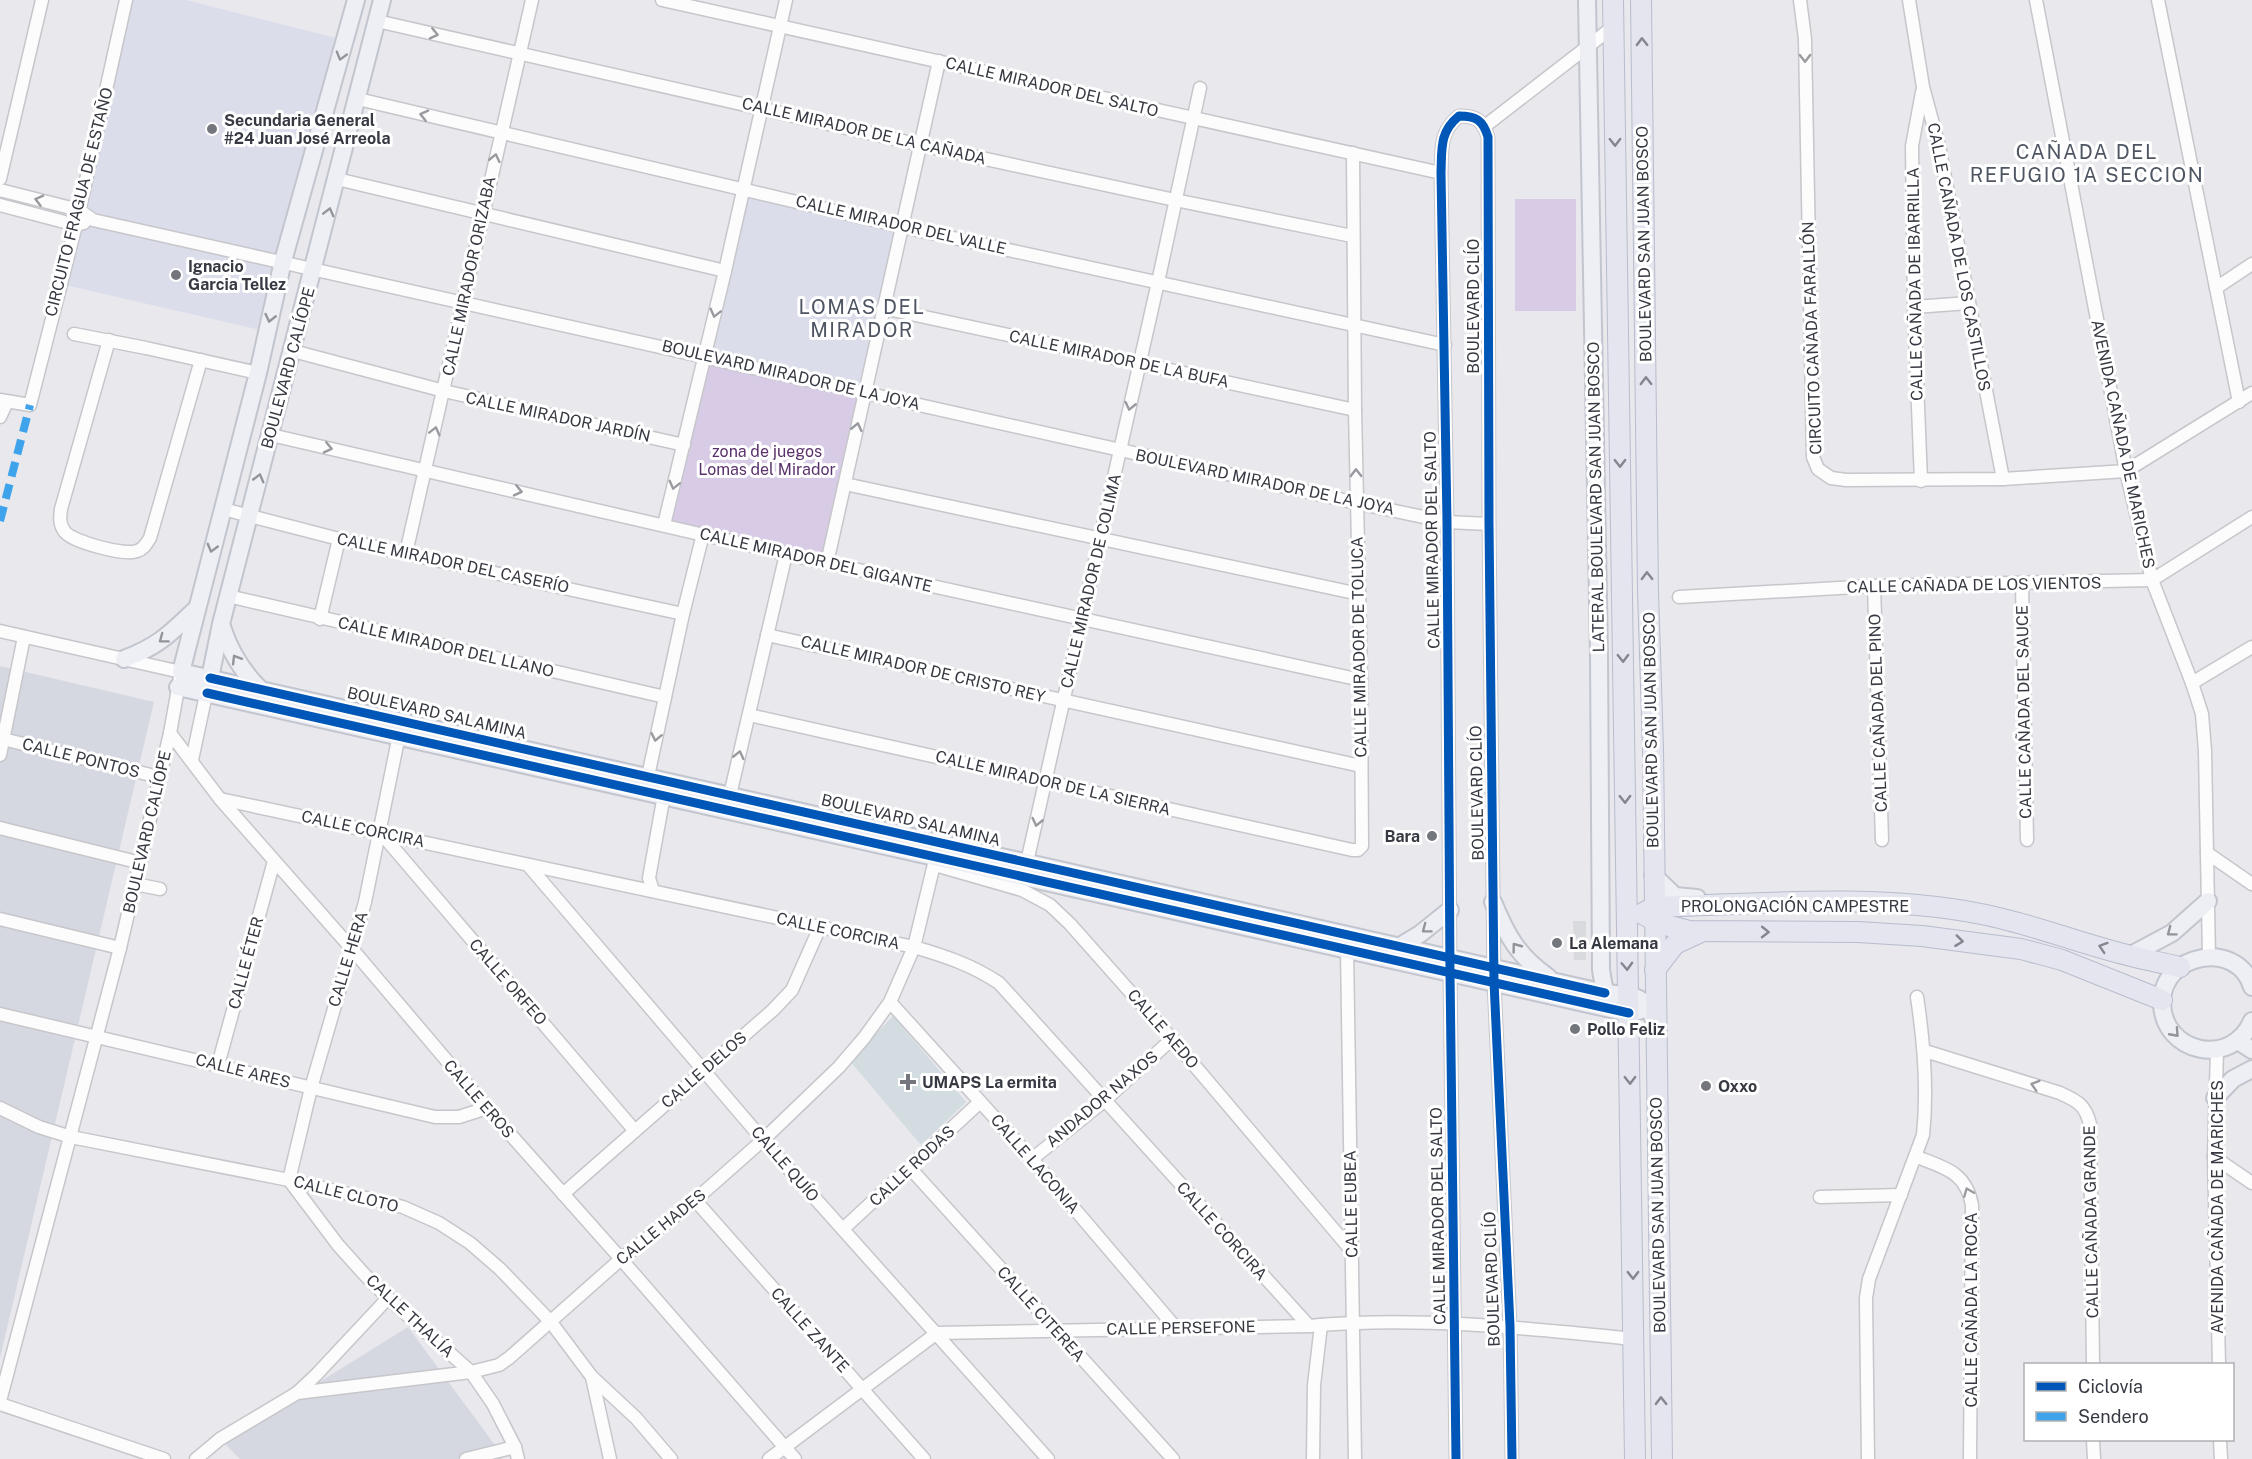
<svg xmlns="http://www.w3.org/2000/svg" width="2252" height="1459" font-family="'Public Sans',sans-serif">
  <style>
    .residential { fill: #d6d8e1 }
    .education { fill: #dbdeea }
    .medical { fill: #d2dce1 }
    .green { fill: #d8cbe6 }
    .parking { fill: #d9dade }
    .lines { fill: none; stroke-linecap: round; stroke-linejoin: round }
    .street-casing { stroke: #c6c6cb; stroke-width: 15 }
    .secondary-casing { stroke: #c3c5ce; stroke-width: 20 }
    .primary-casing { stroke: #b8bccd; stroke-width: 22 }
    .street { stroke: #fcfcfc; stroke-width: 12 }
    .secondary { stroke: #eeeff5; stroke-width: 16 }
    .primary { stroke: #e4e5ee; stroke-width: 20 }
    .quiet { stroke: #3fa3ec; stroke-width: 8; stroke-dasharray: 15 8; stroke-linecap: butt }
    .cycleway-casing { stroke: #fff; stroke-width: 13 }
    .cycleway { stroke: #0057b8; stroke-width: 9 }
    .oneway { stroke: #999a9f }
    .oneway2 { stroke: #84868f }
    .oneway3 { stroke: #92949c }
    .poi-dot { fill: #74767e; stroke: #fff; stroke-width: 2 }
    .labels { text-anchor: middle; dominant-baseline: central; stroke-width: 6; stroke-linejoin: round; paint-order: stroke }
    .street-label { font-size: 16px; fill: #363942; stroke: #fff }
    .poi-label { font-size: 16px; font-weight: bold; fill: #363942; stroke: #fff; text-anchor: start }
    .park-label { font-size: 16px; fill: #5b316c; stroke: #fff }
    .quarter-label { font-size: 20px; letter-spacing: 1.5px; fill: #4e5563; stroke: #fff }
  </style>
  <rect width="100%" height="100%" fill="#e8e8ed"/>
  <g class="residential">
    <path d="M 0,666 L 154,702 L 0,1358 Z"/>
    <path d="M 408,1327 L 500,1452 L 502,1459 L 240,1459 L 223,1442 Z"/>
  </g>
  <g class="education">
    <path d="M 133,0 L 186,0 L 344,40 L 269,332 L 65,285 Z"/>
    <path d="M 743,190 L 903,227 L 867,389 L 706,356 Z"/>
  </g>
  <path class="medical" d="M 893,1016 L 966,1102 L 921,1145 L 850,1061 Z"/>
  <g class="green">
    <rect x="1515" y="199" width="61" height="112"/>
    <path d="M 706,356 L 867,389 L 829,565 L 667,528 Z"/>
  </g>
  <path class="parking" d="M 1573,921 L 1586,921 L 1586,960 L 1574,960 Z"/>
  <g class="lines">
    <defs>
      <g id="street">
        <path d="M 662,0 L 1441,173"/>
        <path d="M 1800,0 L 1805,39 L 1813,457 L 1818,469 L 1831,478 L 1846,480 L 2003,479 L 2126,471 L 2252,393"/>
        <path d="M 1909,0 L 1923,87 L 1939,146 L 2003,479"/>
        <path d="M 2036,0 L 2126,471 L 2152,580 L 2192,683 L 2202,714 L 2205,751 L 2209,957"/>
        <path d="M 2158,0 L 2239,402"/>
        <path d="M 377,21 L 921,145 L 1175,200 L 1352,236"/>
        <path d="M 358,99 L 903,227 L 1445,345"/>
        <path d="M 1485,126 L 1613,27"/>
        <path d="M 0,179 L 42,0"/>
        <path d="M 337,179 L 725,271"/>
        <path d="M 0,190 L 79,210 L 93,220 L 1357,503 L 1447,522 L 1489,524"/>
        <path d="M 0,205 L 76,225 L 84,223"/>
        <path d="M 2216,288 L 2252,264"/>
        <path d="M 1914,307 L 1969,303"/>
        <path d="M 883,308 L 1355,410"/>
        <path d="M 74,334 L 146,348 L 258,373"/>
        <path d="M 109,340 L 61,509 C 60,517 59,525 65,532 C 73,542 125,556 137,551 C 144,549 146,544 150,538 L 201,360"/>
        <path d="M 293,351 L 444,391 L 684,445"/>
        <path d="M 0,400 L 30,405 L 76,225 L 126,0"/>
        <path d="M 0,417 L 7,402"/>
        <path d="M 271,435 L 786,554 L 1361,680"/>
        <path d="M 1921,481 L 1914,307 L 1912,146 L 1922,92"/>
        <path d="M 845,484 L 1359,594"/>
        <path d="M 223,509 L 339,539 L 683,614"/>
        <path d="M 664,525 L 725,271 L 786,0"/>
        <path d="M 406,553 L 532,0"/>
        <path d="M 827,563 L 939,61"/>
        <path d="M 2022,584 L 2027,840"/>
        <path d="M 1874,586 L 1882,840"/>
        <path d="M 228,596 L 665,697"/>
        <path d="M 1679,597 L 1874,586 L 2152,580 L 2252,517"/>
        <path d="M 320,619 L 339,539"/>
        <path d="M 0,631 L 181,672 L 170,733 L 120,948 L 0,1401"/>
        <path d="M 767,635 L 1361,766"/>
        <path d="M 2192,683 L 2252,647"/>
        <path d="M 749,715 L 1352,850 L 1358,850 L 1362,846 L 1361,680 L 1355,410 L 1353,153"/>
        <path d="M 170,733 L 220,799 L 352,949 L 487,1108 L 621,1259 L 795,1459"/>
        <path d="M 399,735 L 365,902 L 311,1088 L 289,1180 L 338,1245 L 364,1274 L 388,1298 L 471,1372 L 493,1404 L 515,1447 L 518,1459"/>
        <path d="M 3,739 L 159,777"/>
        <path d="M 0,755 L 24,637"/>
        <path d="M 192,760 L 208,685"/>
        <path d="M 648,776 L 683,614 L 703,534"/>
        <path d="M 730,795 L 786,554"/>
        <path d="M 220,799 L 914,947 C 945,956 972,965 999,983 L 1309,1326"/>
        <path d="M 0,828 L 141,863"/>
        <path d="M 380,832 L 635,1131"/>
        <path d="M 2207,853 L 2252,884"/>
        <path d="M 1027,862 L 1158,282 L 1200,88"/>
        <path d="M 528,865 L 763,1140 L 1048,1459"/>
        <path d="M 935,865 L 1022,890 L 1050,905 L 1070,924 L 1172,1039 L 1351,1250"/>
        <path d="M 135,884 L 160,889"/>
        <path d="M 653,891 L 649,878 L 664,795"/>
        <path d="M 0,919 L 120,948"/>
        <path d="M 1347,949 L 1355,1459"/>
        <path d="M 890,1002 L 1032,1159 L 1176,1328"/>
        <path d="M 0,1014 L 435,1117 L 459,1117 L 487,1108"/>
        <path d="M 2217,1050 L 2214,1157 L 2219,1364"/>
        <path d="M 1925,1051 L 2060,1093 C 2077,1101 2085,1104 2090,1124 L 2093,1364"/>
        <path d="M 218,1065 L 274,861"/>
        <path d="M 0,1108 L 39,1127 L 71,1137 L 289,1180 L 366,1198 L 403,1207 L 439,1223 L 470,1243 L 500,1269 L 550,1321 L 592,1377 L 636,1418 L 671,1459"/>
        <path d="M 1917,1157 C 1945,1168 1966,1172 1972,1205 L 1970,1459"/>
        <path d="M 2214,1157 L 2252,1183"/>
        <path d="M 1032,1159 L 1104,1101 L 1172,1039"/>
        <path d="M 910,1168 L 1173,1459"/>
        <path d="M 563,1194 L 773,1010 L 792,990 L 820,927"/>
        <path d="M 1820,1197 L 1901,1195"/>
        <path d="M 695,1200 L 924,1459"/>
        <path d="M 843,1229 L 980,1102"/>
        <path d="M 592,1377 L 610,1459"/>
        <path d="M 297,1393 L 316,1375 L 388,1298"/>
        <path d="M 0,1404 L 164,1459"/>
        <path d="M 2093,1440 L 2094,1459"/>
        <path d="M 2220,1440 L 2221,1459"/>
        <path d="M 196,1459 L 220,1439 L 297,1393 L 471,1372 L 499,1365 L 509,1358 L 621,1259 L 695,1200 L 763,1140 L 839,1067 L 864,1038 L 890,1002 L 914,947 L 936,856"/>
        <path d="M 466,1459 L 515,1447"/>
        <path d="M 769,1459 L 937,1333 L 1309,1326 C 1417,1316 1526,1328 1634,1339"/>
        <path d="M 1313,1459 L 1314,1385 L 1321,1325"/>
        <path d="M 1456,1459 L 1450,972 L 1447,522 L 1441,173 C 1442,150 1439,132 1459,116 C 1476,116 1483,120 1488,137 L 1489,524 L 1494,982 L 1510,1326 L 1512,1459"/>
        <path d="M 1868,1459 L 1866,1298 L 1869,1279 L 1923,1135 C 1928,1088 1924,1043 1917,997"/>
      </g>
      <g id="secondary">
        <path d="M 356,0 L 283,261 L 258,373 L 181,672 L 1605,993 C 1633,995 1648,995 1655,1025"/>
        <path d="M 1587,0 L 1599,655 L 1601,970 L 1605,993"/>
        <path d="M 222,627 C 230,652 241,670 259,688"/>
        <path d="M 124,659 C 157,647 170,634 195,610"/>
        <path d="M 210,678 L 221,624 L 382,0"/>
        <path d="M 178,687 L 1615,1010 L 1629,1013 L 1639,1011"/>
        <path d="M 1653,875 L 1675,896 L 1697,898"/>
        <path d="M 1493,902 C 1507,936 1518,956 1548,977"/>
        <path d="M 1400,946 L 1420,934 L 1450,910"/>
        <path d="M 2129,956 L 2172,933 L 2208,901"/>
        <path d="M 2252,987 C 2238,939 2161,953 2162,1003 C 2163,1054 2232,1068 2252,1021"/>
        <path d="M 2238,1041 L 2252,1050"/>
        <path d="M 2215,1098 L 2233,1079 L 2252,1069"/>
      </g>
      <g id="primary">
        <path d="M 1613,0 L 1635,1459"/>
        <path d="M 1641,0 L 1648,592 L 1653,748 L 1662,1459"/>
        <path d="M 1643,913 L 1654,907 C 1762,904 1874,893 1981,914 C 2033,924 2080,944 2131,956 C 2147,960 2163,963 2180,967"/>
        <path d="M 1644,915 L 1662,924 L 1689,931 L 1858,932 L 1922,936 L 2021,949 L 2062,960 L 2162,1000"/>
        <path d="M 1655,970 L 1675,944 L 1701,932"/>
      </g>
    </defs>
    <use href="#street" class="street-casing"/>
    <use href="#secondary" class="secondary-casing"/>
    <use href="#primary" class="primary-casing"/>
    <use href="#street" class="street"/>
    <use href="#secondary" class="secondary"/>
    <use href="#primary" class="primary"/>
    <path class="quiet" d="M 0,521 L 30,405"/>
    <defs>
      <g id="cycleway">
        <path d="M 210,678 L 1605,993"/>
        <path d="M 207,693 L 1629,1013"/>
        <path d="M 1456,1459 L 1450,972 L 1447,522 L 1441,173 C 1442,150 1439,132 1459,116 C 1476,116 1483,120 1488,137 L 1489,524 L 1494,982 L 1510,1326 L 1512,1459"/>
      </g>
    </defs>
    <use href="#cycleway" class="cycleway-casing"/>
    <use href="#cycleway" class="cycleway"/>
  </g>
  <defs><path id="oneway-chevron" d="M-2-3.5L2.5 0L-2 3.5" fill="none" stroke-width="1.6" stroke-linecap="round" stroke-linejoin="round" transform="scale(1.5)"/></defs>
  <g class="oneway">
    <use href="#oneway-chevron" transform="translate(434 34) rotate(13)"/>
    <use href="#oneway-chevron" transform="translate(1805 58) rotate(89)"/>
    <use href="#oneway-chevron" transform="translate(424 115) rotate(-167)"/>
    <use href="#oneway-chevron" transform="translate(495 158) rotate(-77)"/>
    <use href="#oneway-chevron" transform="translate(39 200) rotate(-165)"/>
    <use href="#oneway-chevron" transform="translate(715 313) rotate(104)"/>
    <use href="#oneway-chevron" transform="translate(1130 406) rotate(103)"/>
    <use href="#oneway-chevron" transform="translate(857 427) rotate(-77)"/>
    <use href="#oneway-chevron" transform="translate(435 431) rotate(-76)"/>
    <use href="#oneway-chevron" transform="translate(328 448) rotate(13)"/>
    <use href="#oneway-chevron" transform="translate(1356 473) rotate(-91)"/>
    <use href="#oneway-chevron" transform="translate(674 485) rotate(104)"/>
    <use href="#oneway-chevron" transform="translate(518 491) rotate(13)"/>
    <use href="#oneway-chevron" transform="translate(656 737) rotate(102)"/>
    <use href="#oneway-chevron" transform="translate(739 755) rotate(-77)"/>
    <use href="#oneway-chevron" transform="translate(1037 822) rotate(103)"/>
    <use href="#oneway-chevron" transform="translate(2035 1085) rotate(-163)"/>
    <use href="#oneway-chevron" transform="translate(1968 1192) rotate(-112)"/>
  </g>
  <g class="oneway2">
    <use href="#oneway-chevron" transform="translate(1642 42) rotate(-91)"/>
    <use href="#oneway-chevron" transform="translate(1615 142) rotate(89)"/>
    <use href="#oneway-chevron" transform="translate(1646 381) rotate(-91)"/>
    <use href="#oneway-chevron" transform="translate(1620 463) rotate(89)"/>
    <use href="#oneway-chevron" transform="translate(1647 576) rotate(-91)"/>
    <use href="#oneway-chevron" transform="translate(1623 658) rotate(89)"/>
    <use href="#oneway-chevron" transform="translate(1625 799) rotate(89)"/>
    <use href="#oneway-chevron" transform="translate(1765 932) rotate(1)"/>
    <use href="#oneway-chevron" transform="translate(1959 941) rotate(7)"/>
    <use href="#oneway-chevron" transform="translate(2103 947) rotate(-162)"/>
    <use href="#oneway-chevron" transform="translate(1627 966) rotate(88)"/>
    <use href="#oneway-chevron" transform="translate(1630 1080) rotate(89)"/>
    <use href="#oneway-chevron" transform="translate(1633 1275) rotate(89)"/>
    <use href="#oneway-chevron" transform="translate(1661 1401) rotate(-91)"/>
  </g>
  <g class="oneway3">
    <use href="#oneway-chevron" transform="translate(341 56) rotate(106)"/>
    <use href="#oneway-chevron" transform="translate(329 212) rotate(-76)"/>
    <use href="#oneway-chevron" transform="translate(270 318) rotate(103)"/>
    <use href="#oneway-chevron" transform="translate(259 478) rotate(-75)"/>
    <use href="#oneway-chevron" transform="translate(212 548) rotate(105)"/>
    <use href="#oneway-chevron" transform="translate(163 639) rotate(143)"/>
    <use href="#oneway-chevron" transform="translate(236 659) rotate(-121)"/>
    <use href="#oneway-chevron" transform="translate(1426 929) rotate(143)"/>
    <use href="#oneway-chevron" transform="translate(2171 932) rotate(143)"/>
    <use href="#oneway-chevron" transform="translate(1516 947) rotate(-127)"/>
    <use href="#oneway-chevron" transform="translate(2175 1033) rotate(48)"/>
  </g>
  <g class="poi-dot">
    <circle cx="212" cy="129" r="6"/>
    <circle cx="176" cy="275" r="6"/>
    <circle cx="1432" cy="836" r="6"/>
    <circle cx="1557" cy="943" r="6"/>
    <circle cx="1575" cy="1029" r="6"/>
    <path d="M905 1073h6v6h6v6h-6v6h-6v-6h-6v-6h6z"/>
    <circle cx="1706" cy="1086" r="6"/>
  </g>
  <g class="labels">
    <g class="street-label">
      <text transform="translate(1052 87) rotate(13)">CALLE MIRADOR DEL SALTO</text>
      <text transform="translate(864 131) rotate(13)">CALLE MIRADOR DE LA CAÑADA</text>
      <text transform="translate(79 202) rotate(-76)">CIRCUITO FRAGUA DE ESTAÑO</text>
      <text transform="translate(901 225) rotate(13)">CALLE MIRADOR DEL VALLE</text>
      <text transform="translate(1644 244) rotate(-91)">BOULEVARD SAN JUAN BOSCO</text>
      <text transform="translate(1959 257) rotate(79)">CALLE CAÑADA DE LOS CASTILLOS</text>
      <text transform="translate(469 276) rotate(-78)">CALLE MIRADOR ORIZABA</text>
      <text transform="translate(1915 284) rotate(-91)">CALLE CAÑADA DE IBARRILLA</text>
      <text transform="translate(1473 306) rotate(-90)">BOULEVARD CLÍO</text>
      <text transform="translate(1812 338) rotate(-92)">CIRCUITO CAÑADA FARALLÓN</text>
      <text transform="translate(1119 359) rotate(12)">CALLE MIRADOR DE LA BUFA</text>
      <text transform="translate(288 368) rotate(-75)">BOULEVARD CALÍOPE</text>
      <text transform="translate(791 375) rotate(13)">BOULEVARD MIRADOR DE LA JOYA</text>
      <text transform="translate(558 417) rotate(12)">CALLE MIRADOR JARDÍN</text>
      <text transform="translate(2123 444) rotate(78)">AVENIDA CAÑADA DE MARICHES</text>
      <text transform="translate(1265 482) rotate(12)">BOULEVARD MIRADOR DE LA JOYA</text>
      <text transform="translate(1596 497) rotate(-91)">LATERAL BOULEVARD SAN JUAN BOSCO</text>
      <text transform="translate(1432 540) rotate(-91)">CALLE MIRADOR DEL SALTO</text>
      <text transform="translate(816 560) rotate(13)">CALLE MIRADOR DEL GIGANTE</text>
      <text transform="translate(453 563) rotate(12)">CALLE MIRADOR DEL CASERÍO</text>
      <text transform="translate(1091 581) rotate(-77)">CALLE MIRADOR DE COLIMA</text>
      <text transform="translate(1974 585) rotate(-1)">CALLE CAÑADA DE LOS VIENTOS</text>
      <text transform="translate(446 647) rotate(13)">CALLE MIRADOR DEL LLANO</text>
      <text transform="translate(1359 647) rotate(-91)">CALLE MIRADOR DE TOLUCA</text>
      <text transform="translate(923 669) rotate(13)">CALLE MIRADOR DE CRISTO REY</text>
      <text transform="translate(2024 712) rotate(-91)">CALLE CAÑADA DEL SAUCE</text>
      <text transform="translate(437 713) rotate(13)">BOULEVARD SALAMINA</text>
      <text transform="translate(1878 713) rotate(-92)">CALLE CAÑADA DEL PINO</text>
      <text transform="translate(1651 730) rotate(-91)">BOULEVARD SAN JUAN BOSCO</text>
      <text transform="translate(81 758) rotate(14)">CALLE PONTOS</text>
      <text transform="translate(1053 783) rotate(13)">CALLE MIRADOR DE LA SIERRA</text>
      <text transform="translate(1477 793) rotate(-91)">BOULEVARD CLÍO</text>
      <text transform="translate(911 820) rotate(13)">BOULEVARD SALAMINA</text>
      <text transform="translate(363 829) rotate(12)">CALLE CORCIRA</text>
      <text transform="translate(147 832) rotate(-77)">BOULEVARD CALÍOPE</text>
      <text x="1795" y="906">PROLONGACIÓN CAMPESTRE</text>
      <text transform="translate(838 931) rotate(12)">CALLE CORCIRA</text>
      <text transform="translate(348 959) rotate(-73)">CALLE HERA</text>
      <text transform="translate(246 963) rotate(-75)">CALLE ÉTER</text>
      <text transform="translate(508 982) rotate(49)">CALLE ORFEO</text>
      <text transform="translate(1163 1029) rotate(49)">CALLE AEDO</text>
      <text transform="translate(704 1070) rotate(-41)">CALLE DELOS</text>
      <text transform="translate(243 1071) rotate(14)">CALLE ARES</text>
      <text transform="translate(479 1099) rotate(49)">CALLE EROS</text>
      <text transform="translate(1102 1099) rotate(-40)">ANDADOR NAXOS</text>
      <text transform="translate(785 1164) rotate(49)">CALLE QUÍO</text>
      <text transform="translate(1035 1164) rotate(49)">CALLE LACONIA</text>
      <text transform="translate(912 1166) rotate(-43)">CALLE RODAS</text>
      <text transform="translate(346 1194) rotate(14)">CALLE CLOTO</text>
      <text transform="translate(1351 1204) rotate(-91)">CALLE EUBEA</text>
      <text transform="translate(2217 1207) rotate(-90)">AVENIDA CAÑADA DE MARICHES</text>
      <text transform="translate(1658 1215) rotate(-91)">BOULEVARD SAN JUAN BOSCO</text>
      <text transform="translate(1438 1216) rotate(-91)">CALLE MIRADOR DEL SALTO</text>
      <text transform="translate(2091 1222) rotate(-91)">CALLE CAÑADA GRANDE</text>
      <text transform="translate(661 1227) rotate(-39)">CALLE HADES</text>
      <text transform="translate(1222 1231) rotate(48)">CALLE CORCIRA</text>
      <text transform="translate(1492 1279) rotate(-92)">BOULEVARD CLÍO</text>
      <text transform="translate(1971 1310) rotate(-90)">CALLE CAÑADA LA ROCA</text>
      <text transform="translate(1041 1314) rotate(48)">CALLE CITEREA</text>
      <text transform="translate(410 1316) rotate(43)">CALLE THALÍA</text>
      <text transform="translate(1181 1328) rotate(-1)">CALLE PERSEFONE</text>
      <text transform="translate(810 1330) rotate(48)">CALLE ZANTE</text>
    </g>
    <g class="poi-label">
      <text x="224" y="120">Secundaria General<tspan x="224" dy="18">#24 Juan José Arreola</tspan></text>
      <text x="188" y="266">Ignacio<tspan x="188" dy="18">Garcia Tellez</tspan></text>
      <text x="1420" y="836" text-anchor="end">Bara</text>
      <text x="1569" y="943">La Alemana</text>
      <text x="1587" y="1029">Pollo Feliz</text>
      <text x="922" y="1082">UMAPS La ermita</text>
      <text x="1718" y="1086">Oxxo</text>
    </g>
    <g class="park-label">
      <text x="767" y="451">zona de juegos<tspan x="767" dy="18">Lomas del Mirador</tspan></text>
    </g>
    <g class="quarter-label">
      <text x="2087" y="152">CAÑADA DEL<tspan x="2087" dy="23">REFUGIO 1A SECCION</tspan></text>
      <text x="862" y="307">LOMAS DEL<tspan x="862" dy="23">MIRADOR</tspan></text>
    </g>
  </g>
  <rect x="2024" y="1363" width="210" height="78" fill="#ffffff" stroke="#afb0b3" stroke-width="1.5"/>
  <rect x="2036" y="1382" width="30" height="9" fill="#0057b8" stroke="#afb0b3" stroke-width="1.5"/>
  <text x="2078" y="1393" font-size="18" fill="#363942">Ciclovía</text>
  <rect x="2036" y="1412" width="30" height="9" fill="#3fa3ec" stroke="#afb0b3" stroke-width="1.5"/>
  <text x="2078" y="1423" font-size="18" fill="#363942">Sendero</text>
</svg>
